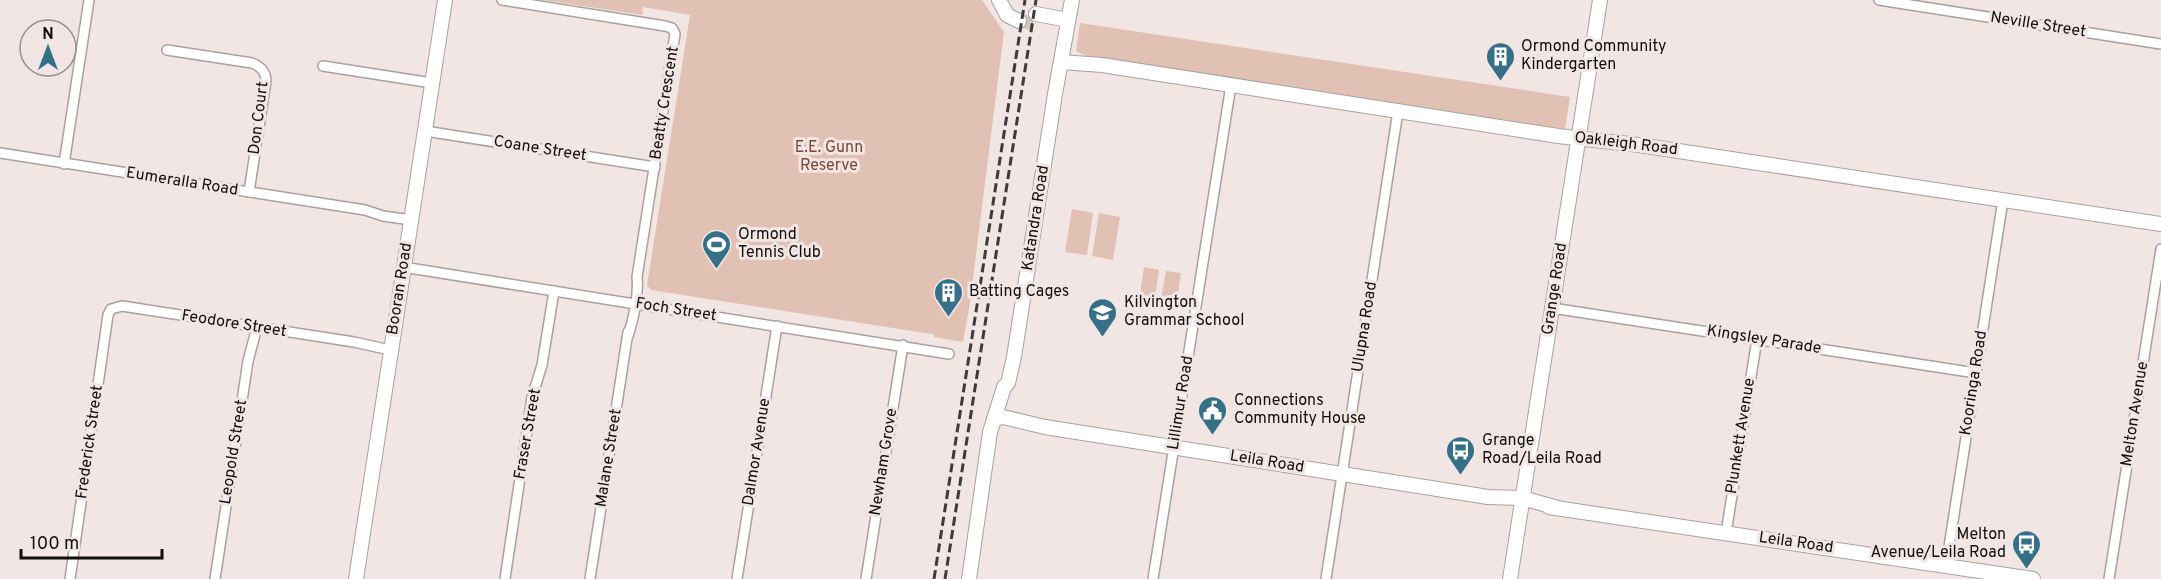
<svg xmlns="http://www.w3.org/2000/svg" width="2161" height="579" font-family="Overpass,sans-serif">
  <style>
    .green { fill: #e2c1b5 }
    .lines { fill: none; stroke-linecap: round; stroke-linejoin: round }
    .secondary-tunnel { stroke: #cfc6c3; stroke-width: 14; stroke-dasharray: 14 7; stroke-linecap: butt }
    .street-casing { stroke: #aba09d; stroke-width: 12 }
    .secondary-casing { stroke: #aba09d; stroke-width: 16 }
    .street { stroke: #fff; stroke-width: 9 }
    .secondary { stroke: #fff; stroke-width: 14 }
    .rail { stroke: #3f3b39; stroke-width: 3; stroke-dasharray: 9 4.5; stroke-linecap: butt }
    .labels { text-anchor: middle; dominant-baseline: central; stroke-width: 6; stroke-linejoin: round; paint-order: stroke }
    .street-label { font-size: 16px; fill: #110e0c; stroke: #f1e6e3 }
    .poi-label { font-size: 16px; fill: #110e0c; stroke: #f1e6e3; text-anchor: start }
    .park-label { font-size: 16px; fill: #7f4530; stroke: #f1e6e3 }
  </style>
  <rect width="100%" height="100%" fill="#f1e6e3"/>
  <g class="green">
    <path d="M 544,0 L 982,0 L 1004,32 L 970,303 L 963,342 L 934,337 L 934,334 L 931,334 L 651,290 L 647,285 L 690,15 L 643,7 L 642,15 Z"/>
    <path d="M 1080,23 L 1570,97 L 1565,129 L 1091,58 L 1076,51 Z"/>
    <path d="M 1072,209 L 1093,213 L 1087,255 L 1065,252 Z"/>
    <path d="M 1099,213 L 1120,217 L 1113,260 L 1092,256 Z"/>
    <path d="M 1144,267 L 1159,270 L 1154,303 L 1139,301 Z"/>
    <path d="M 1166,271 L 1181,273 L 1176,306 L 1160,304 Z"/>
  </g>
  <g class="lines">
    <path class="secondary-tunnel" d="M 1019,21 L 1035,23"/>
    <defs>
      <g id="street">
        <path d="M 502,0 L 665,26 L 672,28 L 675,34 L 637,277 C 639,297 634,317 628,336"/>
        <path d="M 1879,0 L 2161,44"/>
        <path d="M 167,50 L 252,63 C 260,66 266,72 266,81 L 249,192"/>
        <path d="M 323,66 L 432,83"/>
        <path d="M 425,131 L 655,167"/>
        <path d="M 0,153 L 365,210 L 383,216 L 411,220"/>
        <path d="M 64,164 L 89,0"/>
        <path d="M 403,267 L 949,354"/>
        <path d="M 1552,308 L 1976,373"/>
        <path d="M 1726,533 L 1757,339"/>
        <path d="M 1946,566 L 2003,200"/>
        <path d="M 70,579 L 108,315 L 111,309 L 122,306 L 354,342 L 390,350"/>
        <path d="M 215,579 L 248,361 L 257,327"/>
        <path d="M 505,579 L 532,397 L 542,365 L 554,291"/>
        <path d="M 590,579 L 628,332"/>
        <path d="M 737,579 L 777,326"/>
        <path d="M 866,579 L 903,345"/>
        <path d="M 1153,579 L 1231,85"/>
        <path d="M 1326,579 L 1398,111"/>
        <path d="M 2109,579 L 2161,249"/>
      </g>
      <g id="secondary">
        <path d="M 999,0 L 1007,15 L 1019,21"/>
        <path d="M 1036,14 L 1068,20"/>
        <path d="M 1061,62 L 1102,65 L 1558,136 L 1639,145 L 2161,224"/>
        <path d="M 994,419 L 1003,417 L 1045,427 L 1488,497 L 1522,498 L 1558,508"/>
        <path d="M 1549,507 L 2033,579"/>
        <path d="M 356,579 L 445,0"/>
        <path d="M 969,579 L 990,432 L 1004,387 L 1008,383 L 1014,357 L 1055,94 L 1072,0"/>
        <path d="M 1510,579 L 1600,0"/>
      </g>
    </defs>
    <use href="#street" class="street-casing"/>
    <use href="#secondary" class="secondary-casing"/>
    <use href="#street" class="street"/>
    <use href="#secondary" class="secondary"/>
    <g class="rail">
      <path d="M 934,579 L 1025,0"/>
      <path d="M 945,579 L 1036,0"/>
    </g>
  </g>
  <defs>
    <symbol id="building-pin" viewBox="-11 -11 22 30"><path d="M0 17L-7.5 6A9.5 9.5 0 1 1 7.5 6Z" fill="#356f88" stroke="#f1e6e3"/><path d="M-4-6H4V6H1V3H-1V6H-4ZM-2.5-4.3h1.7v1.8h-1.7ZM.8-4.3h1.7v1.8H.8ZM-2.5-1h1.7V.8h-1.7ZM.8-1h1.7V.8H.8Z" fill="#fff"/></symbol>
    <symbol id="stadium-pin" viewBox="-11 -11 22 30"><path d="M0 17L-7.5 6A9.5 9.5 0 1 1 7.5 6Z" fill="#356f88" stroke="#f1e6e3"/><path d="M0-5a6.5 5 0 1 0 0 10a6.5 5 0 1 0 0-10ZM-3.5-1.8h7v3.6h-7Z" fill="#fff"/></symbol>
    <symbol id="school-pin" viewBox="-11 -11 22 30"><path d="M0 17L-7.5 6A9.5 9.5 0 1 1 7.5 6Z" fill="#356f88" stroke="#f1e6e3"/><path d="M0-5L7-2L0 1L-7-2ZM-4 1L0 2.5L4 1V4Q0 6-4 4Z" fill="#fff"/></symbol>
    <symbol id="civic-pin" viewBox="-11 -11 22 30"><path d="M0 17L-7.5 6A9.5 9.5 0 1 1 7.5 6Z" fill="#356f88" stroke="#f1e6e3"/><path d="M-.6-6.5H3V-4.5H.6V-3L4-1V1h2V6H-6V1h2V-1L-.6-3ZM-1.2 2.5V6h2.4V2.5Z" fill="#fff"/></symbol>
    <symbol id="bus-pin" viewBox="-11 -11 22 30"><path d="M0 17L-7.5 6A9.5 9.5 0 1 1 7.5 6Z" fill="#356f88" stroke="#f1e6e3"/><path d="M-5-6H5V4H4V6H2V4H-2V6H-4V4H-5ZM-3.5-4V0h7V-4ZM-3.5 1.2v1.5H-2V1.2ZM2 1.2v1.5H3.5V1.2Z" fill="#fff"/></symbol>
  </defs>
  <g fill-rule="evenodd">
    <use href="#building-pin" x="1484" y="40" width="33" height="45"/>
    <use href="#stadium-pin" x="700" y="228" width="33" height="45"/>
    <use href="#building-pin" x="932" y="276" width="33" height="45"/>
    <use href="#school-pin" x="1086" y="296" width="33" height="45"/>
    <use href="#civic-pin" x="1196" y="394" width="33" height="45"/>
    <use href="#bus-pin" x="1444" y="434" width="33" height="45"/>
    <use href="#bus-pin" x="2010" y="528" width="33" height="45"/>
  </g>
  <g class="labels">
    <g class="street-label">
      <text transform="translate(2038 25) rotate(9)">Neville Street</text>
      <text transform="translate(665 103) rotate(-81)">Beatty Crescent</text>
      <text transform="translate(259 118) rotate(-83)">Don Court</text>
      <text transform="translate(1626 144) rotate(7)">Oakleigh Road</text>
      <text transform="translate(540 149) rotate(9)">Coane Street</text>
      <text transform="translate(182 182) rotate(9)">Eumeralla Road</text>
      <text transform="translate(1036 218) rotate(-81)">Katandra Road</text>
      <text transform="translate(400 289) rotate(-81)">Booran Road</text>
      <text transform="translate(1555 289) rotate(-81)">Grange Road</text>
      <text transform="translate(676 310) rotate(9)">Foch Street</text>
      <text transform="translate(234 324) rotate(9)">Feodore Street</text>
      <text transform="translate(1365 327) rotate(-81)">Ulupna Road</text>
      <text transform="translate(1764 340) rotate(9)">Kingsley Parade</text>
      <text transform="translate(1974 383) rotate(-81)">Kooringa Road</text>
      <text transform="translate(1181 403) rotate(-81)">Lillimur Road</text>
      <text transform="translate(2135 414) rotate(-81)">Melton Avenue</text>
      <text transform="translate(528 434) rotate(-80)">Fraser Street</text>
      <text transform="translate(1741 436) rotate(-81)">Plunkett Avenue</text>
      <text transform="translate(90 442) rotate(-82)">Frederick Street</text>
      <text transform="translate(234 452) rotate(-81)">Leopold Street</text>
      <text transform="translate(757 452) rotate(-81)">Dalmor Avenue</text>
      <text transform="translate(609 458) rotate(-81)">Malane Street</text>
      <text transform="translate(884 462) rotate(-81)">Newham Grove</text>
      <text transform="translate(1267 462) rotate(9)">Leila Road</text>
      <text transform="translate(1796 543) rotate(8)">Leila Road</text>
    </g>
    <g class="poi-label">
      <text x="1521" y="47">Ormond Community<tspan x="1521" dy="18">Kindergarten</tspan></text>
      <text x="738" y="235">Ormond<tspan x="738" dy="18">Tennis Club</tspan></text>
      <text x="969" y="292">Batting Cages</text>
      <text x="1124" y="303">Kilvington<tspan x="1124" dy="18">Grammar School</tspan></text>
      <text x="1234" y="401">Connections<tspan x="1234" dy="18">Community House</tspan></text>
      <text x="1482" y="441">Grange<tspan x="1482" dy="18">Road/Leila Road</tspan></text>
      <text x="2006" y="535" text-anchor="end">Melton<tspan x="2006" dy="18">Avenue/Leila Road</tspan></text>
    </g>
    <g class="park-label">
      <text x="829" y="148">E.E. Gunn<tspan x="829" dy="18">Reserve</tspan></text>
    </g>
  </g>
  <g transform="translate(48 48)"><circle r="28" fill="#f1e6e3" stroke="#97908d" stroke-width="1.5"/>
  <path d="M0-4.5L10 22L0 15L-10 22Z" fill="#356f88"/>
  <text y="-9" font-size="16" font-weight="bold" text-anchor="middle" fill="#110e0c">N</text>
  </g>
  <path d="M21 549v9h141v-9" fill="none" stroke="#110e0c" stroke-width="3"/>
  <text x="30" y="549" font-size="18" fill="#110e0c" stroke="#f1e6e3" stroke-width="4.5" paint-order="stroke">100 m</text>
</svg>
